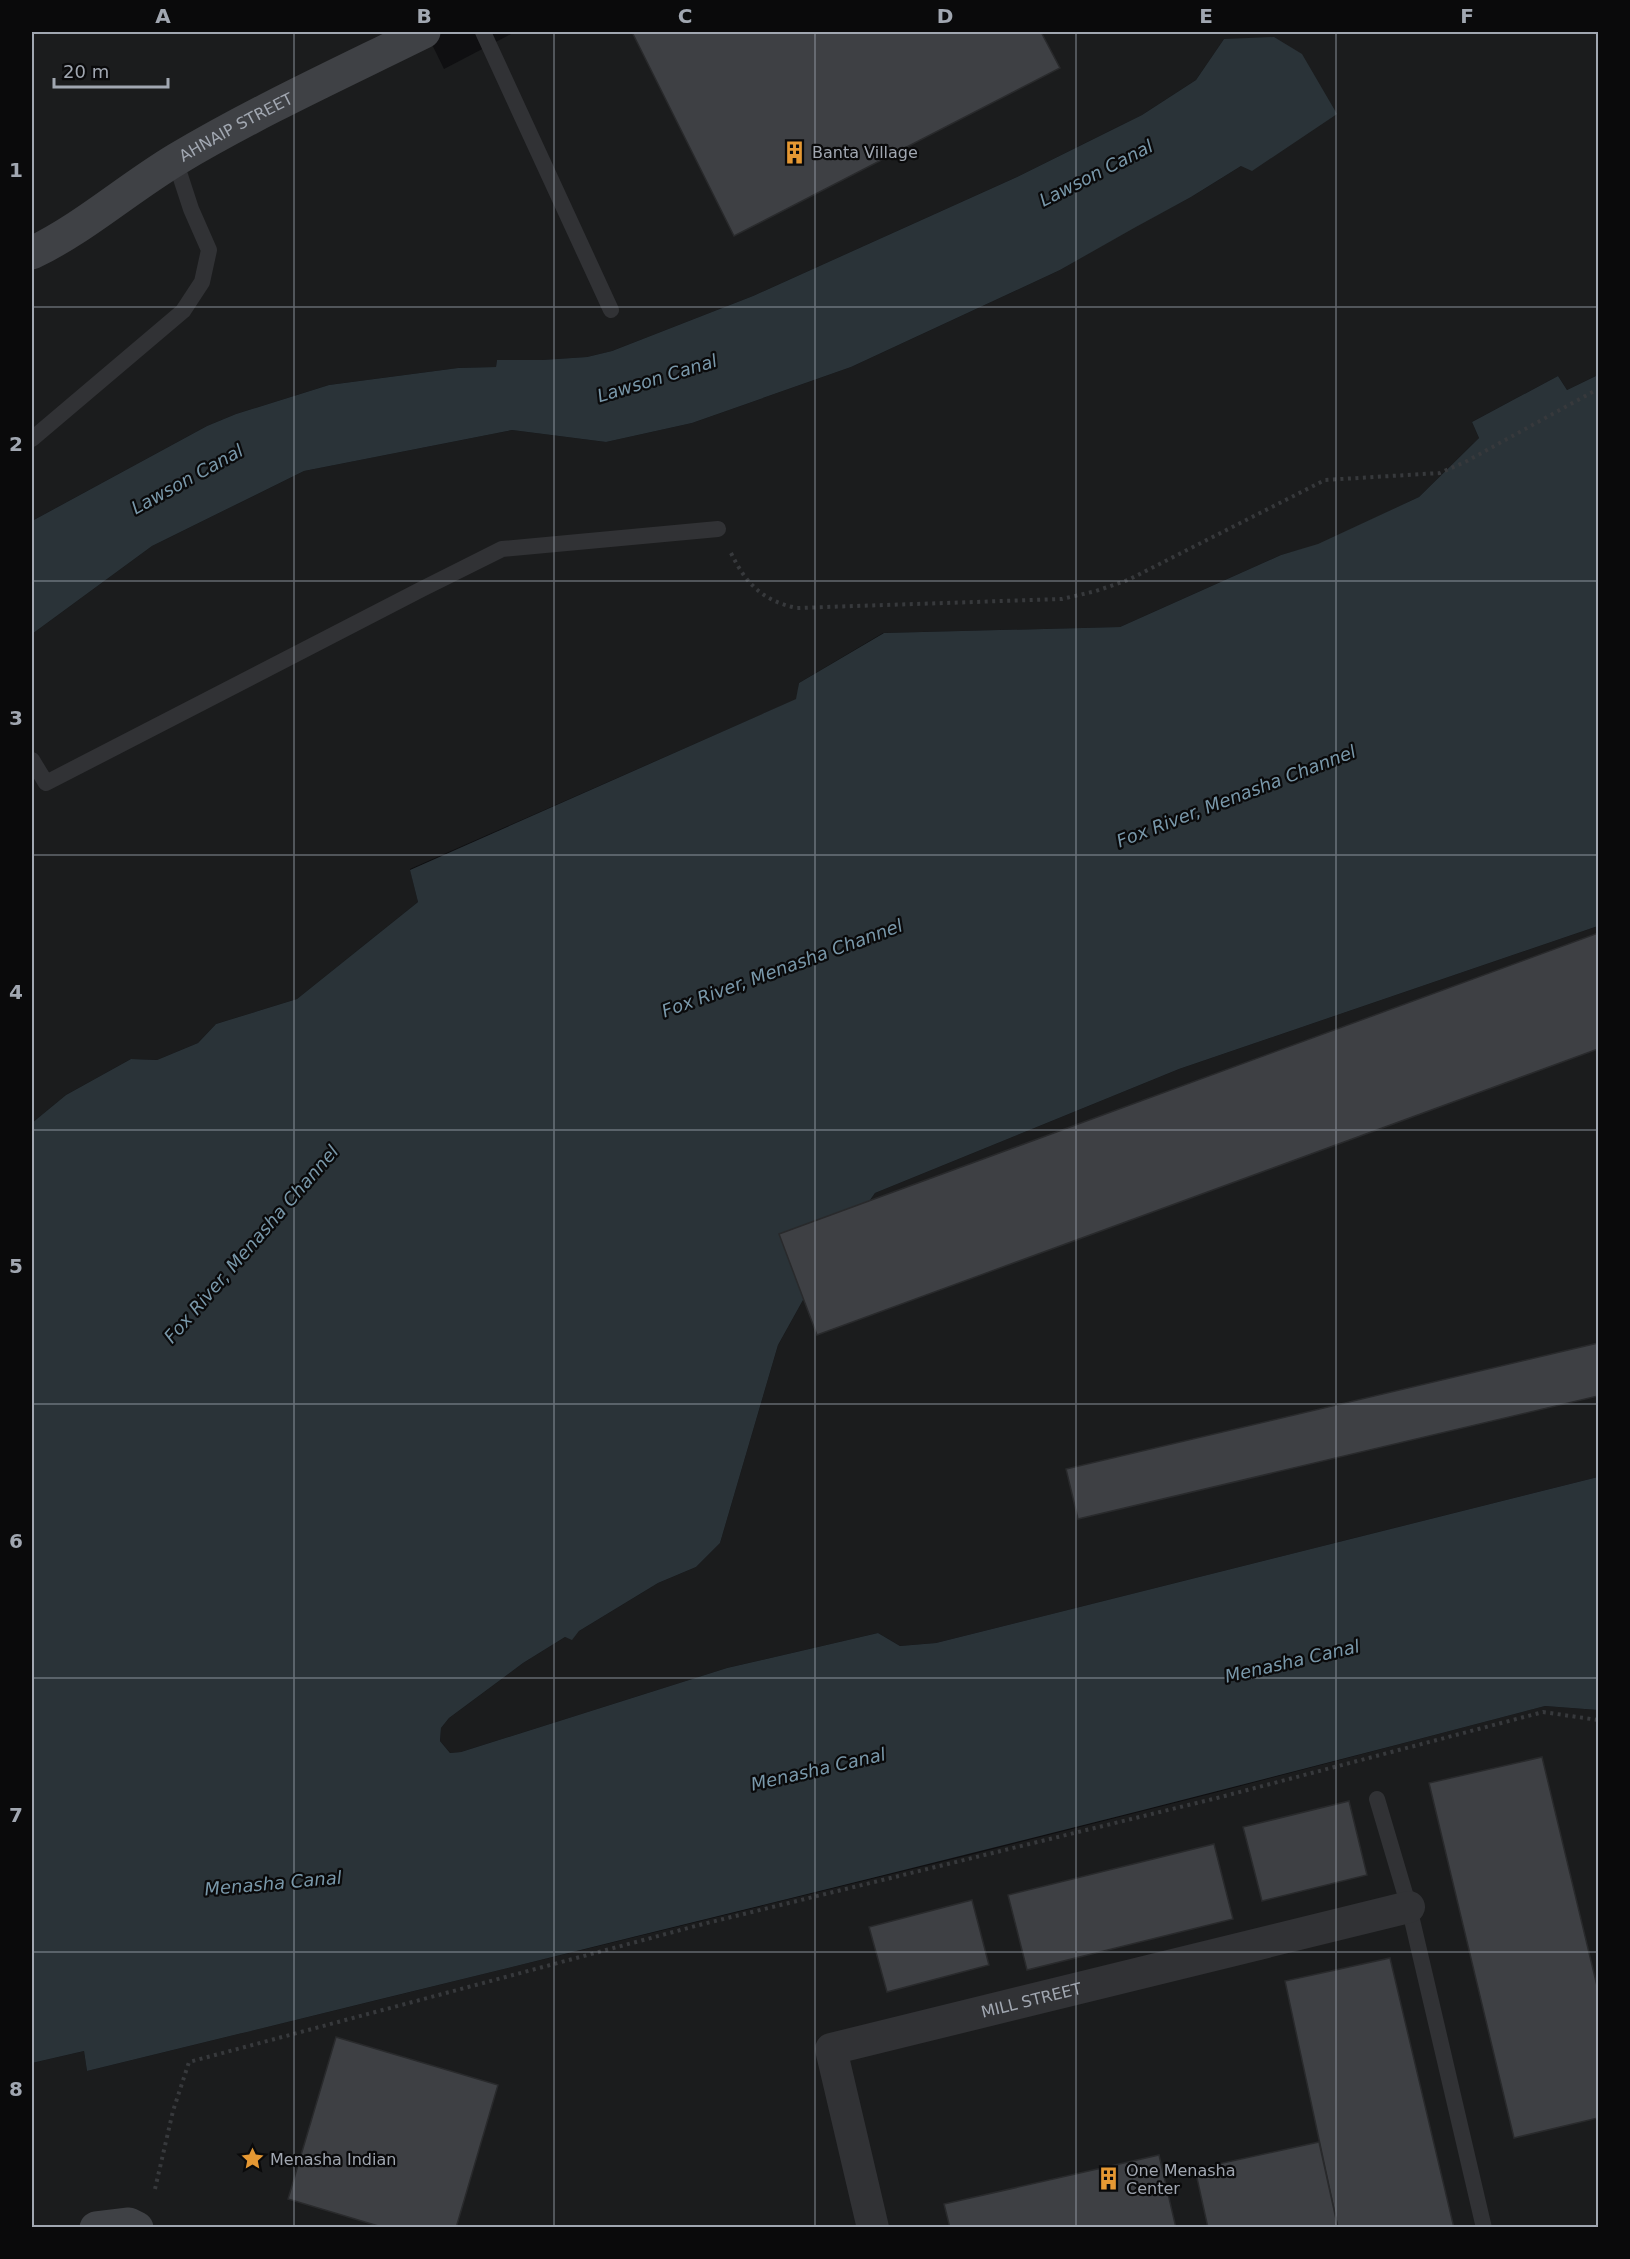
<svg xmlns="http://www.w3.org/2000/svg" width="1630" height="2259" font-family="'DejaVu Sans',sans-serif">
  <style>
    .built { fill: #1b1c1d }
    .water { fill: #2a3338 }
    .building { fill: #3e4044; stroke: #292a2c; stroke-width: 1.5 }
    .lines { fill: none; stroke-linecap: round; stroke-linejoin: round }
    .path { stroke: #37393c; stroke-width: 4; stroke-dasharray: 3 4.5; stroke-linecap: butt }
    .service { stroke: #313235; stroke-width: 16 }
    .minor { stroke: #313235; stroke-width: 32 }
    .secondary { stroke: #3f4145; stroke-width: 33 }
    .grid { fill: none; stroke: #a1a7b1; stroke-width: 1.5; stroke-opacity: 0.55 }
    .labels { text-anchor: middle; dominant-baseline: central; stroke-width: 4.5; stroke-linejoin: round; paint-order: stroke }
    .street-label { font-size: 16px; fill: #a1a7b1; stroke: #0a0a0b }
    .poi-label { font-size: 16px; fill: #a1a7b1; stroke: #0a0a0b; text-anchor: start }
    .water-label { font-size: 18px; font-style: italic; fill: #7998aa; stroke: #0a0a0b }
    .neatline { fill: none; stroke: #a1a7b1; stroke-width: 2 }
    .grid-label { font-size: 20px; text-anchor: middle; font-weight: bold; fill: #a1a7b1 }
  </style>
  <rect width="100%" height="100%" fill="#0f0f11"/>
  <g class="built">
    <path d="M 32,32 L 426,32 L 444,69 L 515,32 L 1598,32 L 1598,375 L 1567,390 L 1558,376 L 1472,422 L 1479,438 L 1419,497 L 1318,545 L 1281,555 L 1120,627 L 883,633 L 799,683 L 797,699 L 410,869 L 418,902 L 297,999 L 216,1024 L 198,1043 L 157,1060 L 131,1059 L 66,1095 L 32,1123 L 32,634 L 152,546 L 304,471 L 512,430 L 606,442 L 692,423 L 851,367 L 1060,270 L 1134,227 L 1191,197 L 1241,166 L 1224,39 L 1196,80 L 1142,115 L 1017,177 L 753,296 L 612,351 L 587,357 L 542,360 L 497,360 L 496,367 L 458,368 L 329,385 L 236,414 L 207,426 L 32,521 Z"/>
    <path d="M 1598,926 L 1598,1477 L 936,1643 L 900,1646 L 878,1633 L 727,1668 L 461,1752 L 450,1753 L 440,1741 L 441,1728 L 449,1718 L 523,1663 L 565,1637 L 572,1639 L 579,1631 L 658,1583 L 696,1567 L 720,1543 L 778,1345 L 813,1282 L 875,1193 L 1179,1069 Z"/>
    <path d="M 1545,1706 L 1598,1710 L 1598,2227 L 32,2227 L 32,2063 L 84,2051 L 87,2071 L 974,1854 L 1214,1793 Z"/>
  </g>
  <g class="water">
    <path d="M 1274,37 L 1302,54 L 1337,114 L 1252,171 L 1241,166 L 1191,197 L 1134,228 L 1060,270 L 851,367 L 692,423 L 606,442 L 512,430 L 304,471 L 152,546 L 32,634 L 32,521 L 207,426 L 236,414 L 329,385 L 458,368 L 496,367 L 497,360 L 542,360 L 587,357 L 612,351 L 753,296 L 1017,177 L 1142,115 L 1196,80 L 1224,39 Z"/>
    <path d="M 1598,375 L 1598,926 L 1179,1069 L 875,1193 L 813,1282 L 778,1345 L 720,1543 L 696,1567 L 658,1583 L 579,1631 L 572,1640 L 565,1637 L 523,1663 L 449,1718 L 441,1728 L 440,1741 L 450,1753 L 461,1752 L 727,1668 L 878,1633 L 900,1646 L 936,1643 L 1598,1477 L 1598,1710 L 1545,1706 C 1060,1834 573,1952 87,2071 L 84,2051 L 32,2063 L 32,1123 L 66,1095 L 131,1059 L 157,1060 L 198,1043 L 216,1024 L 297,999 L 418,902 L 410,870 L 796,699 L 799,683 L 884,633 L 1120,627 L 1281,555 L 1318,544 L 1419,497 L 1479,438 L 1472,422 L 1558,376 L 1567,390 Z"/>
  </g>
  <g class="building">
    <path d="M 632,32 L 1041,32 L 1060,68 L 734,236 Z"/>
    <path d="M 1598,933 L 1598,1049 L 817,1335 L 779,1234 Z"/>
    <path d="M 1598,1343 L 1598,1396 L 1078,1519 L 1066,1469 Z"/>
    <path d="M 1542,1757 L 1598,1990 L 1598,2118 L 1514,2138 L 1429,1783 Z"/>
    <path d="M 1349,1801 L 1367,1875 L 1262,1901 L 1243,1827 Z"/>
    <path d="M 1214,1844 L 1233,1919 L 1027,1970 L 1008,1895 Z"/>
    <path d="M 972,1900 L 989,1965 L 887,1992 L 869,1927 Z"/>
    <path d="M 1390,1958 L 1454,2228 L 1338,2228 L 1285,1981 Z"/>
    <path d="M 336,2037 L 498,2085 L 456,2228 L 385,2228 L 288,2199 Z"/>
    <path d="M 1319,2142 L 1338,2228 L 1208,2228 L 1195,2169 Z"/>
    <path d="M 1159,2155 L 1176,2228 L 950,2228 L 944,2204 Z"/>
  </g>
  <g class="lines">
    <g class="path">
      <path d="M 731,553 C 746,584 763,601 797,608 L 1062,599 L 1096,591 L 1128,580 L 1325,480 L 1440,473 L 1467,461 L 1598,389"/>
      <path d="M 155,2189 L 173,2111 L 189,2062 L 703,1924 L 1217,1798 L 1543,1712 L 1598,1720"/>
    </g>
    <g class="service">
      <path d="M 483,32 L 611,310"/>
      <path d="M 32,439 L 183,311 L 202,282 L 209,250 L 191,209 L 175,160"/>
      <path d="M 32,760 L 46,783 L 422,589 L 502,549 L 718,529"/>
      <path d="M 1377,1799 L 1409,1907 L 1484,2228"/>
    </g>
    <path class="minor" id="s1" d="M 873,2228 L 831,2049 L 1409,1907"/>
    <g class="secondary">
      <path id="s2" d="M 32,253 C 84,228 127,189 177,159 C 256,112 341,73 424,32"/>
      <path d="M 96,2228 L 129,2224 L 137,2228"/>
    </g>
  </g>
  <path class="grid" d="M 294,32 L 294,2228M 554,32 L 554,2228M 815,32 L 815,2228M 1076,32 L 1076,2228M 1336,32 L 1336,2228M 32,307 L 1598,307M 32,581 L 1598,581M 32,855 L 1598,855M 32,1130 L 1598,1130M 32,1404 L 1598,1404M 32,1678 L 1598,1678M 32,1952 L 1598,1952"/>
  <defs>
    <symbol id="building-bare" viewBox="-9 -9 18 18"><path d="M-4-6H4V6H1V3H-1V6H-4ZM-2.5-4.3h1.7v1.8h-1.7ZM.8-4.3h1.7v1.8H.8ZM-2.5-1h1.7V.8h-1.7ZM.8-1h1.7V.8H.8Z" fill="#e59833" stroke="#0a0a0b" stroke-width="2.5" paint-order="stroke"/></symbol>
    <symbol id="sight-bare" viewBox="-9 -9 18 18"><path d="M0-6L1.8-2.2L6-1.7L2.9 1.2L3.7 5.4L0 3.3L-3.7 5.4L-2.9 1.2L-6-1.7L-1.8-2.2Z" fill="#e59833" stroke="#0a0a0b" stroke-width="2.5" paint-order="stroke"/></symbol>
  </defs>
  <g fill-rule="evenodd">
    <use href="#building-bare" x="778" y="136" width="33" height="33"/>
    <use href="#sight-bare" x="236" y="2142" width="33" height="33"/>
    <use href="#building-bare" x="1092" y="2162" width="33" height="33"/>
  </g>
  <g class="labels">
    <g class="street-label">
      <text stroke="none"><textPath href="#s2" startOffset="240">AHNAIP STREET</textPath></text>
      <text stroke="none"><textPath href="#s1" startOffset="390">MILL STREET</textPath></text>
    </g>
    <g class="poi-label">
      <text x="812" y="152">Banta Village</text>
      <text x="270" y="2159">Menasha Indian</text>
      <text x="1126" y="2170">One Menasha<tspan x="1126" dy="18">Center</tspan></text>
    </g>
    <g class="water-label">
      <text transform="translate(1096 173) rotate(-27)">Lawson Canal</text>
      <text transform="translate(657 378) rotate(-17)">Lawson Canal</text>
      <text transform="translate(187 479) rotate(-29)">Lawson Canal</text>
      <text transform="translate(1236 796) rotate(-21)">Fox River, Menasha Channel</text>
      <text transform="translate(782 968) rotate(-20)">Fox River, Menasha Channel</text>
      <text transform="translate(251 1244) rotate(-49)">Fox River, Menasha Channel</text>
      <text transform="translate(1292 1661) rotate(-13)">Menasha Canal</text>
      <text transform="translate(818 1769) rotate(-13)">Menasha Canal</text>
      <text transform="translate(273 1883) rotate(-5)">Menasha Canal</text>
    </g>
  </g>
  <rect width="1630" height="2259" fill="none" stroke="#0a0a0b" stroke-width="66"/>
  <path d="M54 78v9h114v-9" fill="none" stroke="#a1a7b1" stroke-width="3"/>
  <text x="63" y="78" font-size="18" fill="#a1a7b1" stroke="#0a0a0b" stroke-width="4.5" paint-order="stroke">20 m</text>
  <rect x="33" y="33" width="1564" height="2193" class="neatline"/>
  <g class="grid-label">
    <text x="163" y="23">A</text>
    <text x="424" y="23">B</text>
    <text x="685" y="23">C</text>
    <text x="945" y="23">D</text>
    <text x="1206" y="23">E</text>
    <text x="1467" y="23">F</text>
    <text x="16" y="177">1</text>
    <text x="16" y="451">2</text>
    <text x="16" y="725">3</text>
    <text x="16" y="999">4</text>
    <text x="16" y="1273">5</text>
    <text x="16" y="1548">6</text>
    <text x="16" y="1822">7</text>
    <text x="16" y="2096">8</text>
  </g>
</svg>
